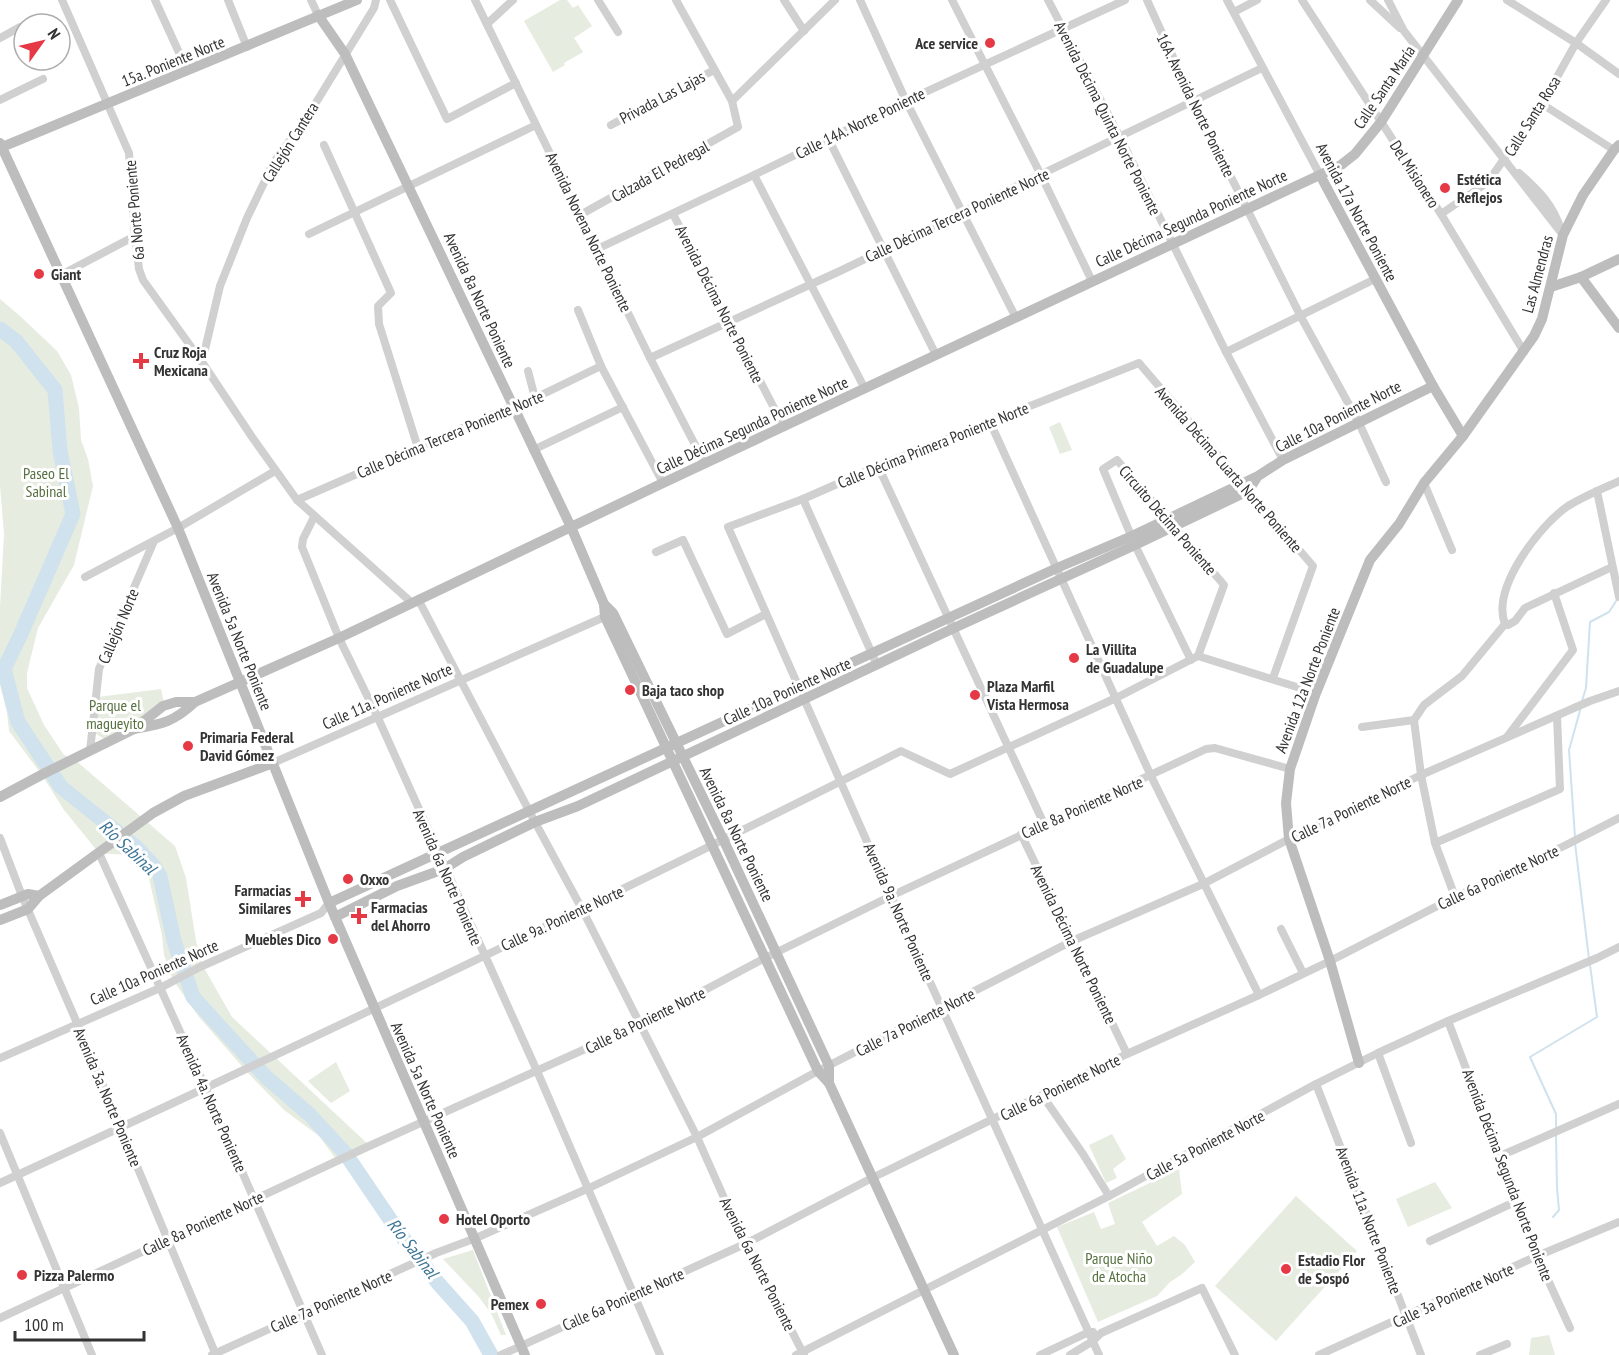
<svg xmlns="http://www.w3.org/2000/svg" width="1619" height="1355" font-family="'PT Sans Narrow',sans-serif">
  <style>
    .green { fill: #e6ecdf }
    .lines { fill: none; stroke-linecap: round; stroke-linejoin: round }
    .stream { stroke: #cfe2ee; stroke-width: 2 }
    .river { stroke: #cfe2ee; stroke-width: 15 }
    .street { stroke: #d0d0d0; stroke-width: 8 }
    .secondary { stroke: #bdbdbd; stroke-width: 10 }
    .poi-dot { fill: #e63946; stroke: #fff; stroke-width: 2 }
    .labels { text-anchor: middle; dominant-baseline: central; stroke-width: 6; stroke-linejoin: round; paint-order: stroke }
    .poi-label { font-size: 16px; font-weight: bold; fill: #333; stroke: #fff; text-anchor: start }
    .street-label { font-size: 16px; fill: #333; stroke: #fff }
    .park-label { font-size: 16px; fill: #56703f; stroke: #fff }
    .water-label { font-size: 18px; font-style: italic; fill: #3f7597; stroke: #fff }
  </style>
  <rect width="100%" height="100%" fill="#fff"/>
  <g class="green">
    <path d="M 560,0 L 567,0 L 573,8 L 578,5 L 592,26 L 574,38 L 583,52 L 564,63 L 565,65 L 553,72 L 524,21 Z"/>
    <path d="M 0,299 L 20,316 L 57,351 L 71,375 L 79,408 L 81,440 L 88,459 L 93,486 L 74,565 L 38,628 L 27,673 L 27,688 L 44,725 L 64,755 L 74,759 L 175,846 L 186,878 L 196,941 L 203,966 L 232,1017 L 370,1146 L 338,1162 L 319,1136 L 284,1110 L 247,1072 L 199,1017 L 173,980 L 164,955 L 162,935 L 147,870 L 127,855 L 99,853 L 64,810 L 42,775 L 9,731 L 7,713 L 0,684 L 0,607 L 4,534 L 0,485 Z"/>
    <path d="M 1060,422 L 1072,450 L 1060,454 L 1049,427 Z"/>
    <path d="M 161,689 L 164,703 L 134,726 L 104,739 L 95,733 L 98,697 Z"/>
    <path d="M 336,1062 L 350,1091 L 331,1103 L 308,1081 Z"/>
    <path d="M 1112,1134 L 1126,1159 L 1113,1169 L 1117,1178 L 1106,1183 L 1089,1145 Z"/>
    <path d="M 1179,1169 L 1182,1194 L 1142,1222 L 1157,1246 L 1174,1236 L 1185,1245 L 1195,1262 L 1181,1275 L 1170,1282 L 1157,1296 L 1098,1322 L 1057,1227 L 1094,1212 L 1101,1229 L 1115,1224 L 1108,1203 Z"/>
    <path d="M 1435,1182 L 1452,1208 L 1408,1227 L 1396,1199 Z"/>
    <path d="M 1296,1196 L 1357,1251 L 1276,1341 L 1215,1286 Z"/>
    <path d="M 473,1250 L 506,1335 L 501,1335 L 492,1315 L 479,1297 L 443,1259 Z"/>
    <path d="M 1549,1335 L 1555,1355 L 1529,1355 L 1531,1338 Z"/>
  </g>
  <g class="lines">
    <g class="stream">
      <path d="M 1582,701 L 1586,688 L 1590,622 L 1609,612 L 1618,598"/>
      <path d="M 1575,837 L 1569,750 L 1581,707"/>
      <path d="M 1575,843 L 1589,959"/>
      <path d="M 1556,1129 L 1556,1114 L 1530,1057 L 1597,1017 L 1590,965"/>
      <path d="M 1553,1217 L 1559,1210 L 1557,1188 L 1556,1134"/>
    </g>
    <path class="river" d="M 0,329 L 16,341 L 55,390 L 60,451 L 73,514 L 20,636 L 4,669 L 18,722 L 61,787 L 135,846 L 153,865 L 160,876 L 174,941 L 193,997 L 266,1077 L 310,1115 L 345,1153 L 400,1234 L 438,1283 L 472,1321 L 491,1355"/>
    <g class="street">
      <path d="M 62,0 L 129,153 L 135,236 L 139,269 L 143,280 L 202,362 L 252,437 L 297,500 L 411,602"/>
      <path d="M 155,0 L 187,70"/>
      <path d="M 228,0 L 247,47"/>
      <path d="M 311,0 L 318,15"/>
      <path d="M 390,0 L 447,119 L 516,83"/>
      <path d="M 475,0 L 650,358 L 705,464"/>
      <path d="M 598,0 L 618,32"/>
      <path d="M 784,0 L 804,31"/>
      <path d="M 860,0 L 906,101 L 1016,318"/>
      <path d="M 952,0 L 1041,175 L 1092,281"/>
      <path d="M 1048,0 L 1120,137 L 1226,352 L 1283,460"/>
      <path d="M 1147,0 L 1193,101 L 1301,317 L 1359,423 L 1386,482"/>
      <path d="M 1227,0 L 1320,175"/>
      <path d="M 1302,0 L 1441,214 L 1524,352"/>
      <path d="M 1370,0 L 1400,28"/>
      <path d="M 1388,0 L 1404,31 L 1563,235"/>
      <path d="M 1507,0 L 1576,43 L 1619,74"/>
      <path d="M 1234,12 L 1257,0"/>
      <path d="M 487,24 L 513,0"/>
      <path d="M 0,38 L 20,27"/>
      <path d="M 0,100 L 43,79"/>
      <path d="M 732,101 L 835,0"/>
      <path d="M 1542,104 L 1614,150"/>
      <path d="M 611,125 L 714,70"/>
      <path d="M 828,138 L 936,355"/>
      <path d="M 324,145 L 391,293 L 378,306 L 379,324 L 418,448"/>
      <path d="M 1519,173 C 1538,190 1553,204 1561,230"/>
      <path d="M 754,175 L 865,389"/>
      <path d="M 673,214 L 784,427"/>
      <path d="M 1441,214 L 1488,182 L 1542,104 L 1576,43 L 1606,0"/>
      <path d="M 580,215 L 738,127 L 732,101 L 676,0"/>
      <path d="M 309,234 L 536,125"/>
      <path d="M 597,249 L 754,175 L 906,101 L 1125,0"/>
      <path d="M 61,275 L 135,236"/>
      <path d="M 578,310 L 601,366 L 663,483"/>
      <path d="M 1226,352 L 1375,279"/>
      <path d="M 650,358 L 840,271 L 1262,68"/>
      <path d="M 202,362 L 220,286 L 247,218 L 274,162 L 309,114 L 374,8 L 376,0"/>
      <path d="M 528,371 L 535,398"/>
      <path d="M 990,422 L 1151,776 L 1259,995"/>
      <path d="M 533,450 L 623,407"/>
      <path d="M 878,466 L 1044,824"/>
      <path d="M 1424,483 L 1452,550"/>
      <path d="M 1597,491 L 1619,597"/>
      <path d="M 803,499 L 877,665"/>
      <path d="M 297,500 L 513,406 L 535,398 L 601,366"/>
      <path d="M 314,517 L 303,539 L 302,547 L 339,638 L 378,718 L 537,1071 L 660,1355"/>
      <path d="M 656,552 L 683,540 L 727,634 L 766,614"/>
      <path d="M 85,577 L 178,528 L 275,471"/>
      <path d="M 418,599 L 535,822 L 582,909 L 697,1137 L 725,1200 L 804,1355"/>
      <path d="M 1505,624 C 1491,588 1540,525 1568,506 C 1584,496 1602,489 1619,481"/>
      <path d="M 1505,624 L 1508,625 L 1515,621 L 1525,608 L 1612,567"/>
      <path d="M 1191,660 L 1135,545 L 1103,469 L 1117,460 L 1224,585 L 1198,656"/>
      <path d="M 1414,720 L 1421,775 L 1435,843 L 1455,897"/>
      <path d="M 1414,720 L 1424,705 L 1462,676 L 1505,624"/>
      <path d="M 1362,727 L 1414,720"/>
      <path d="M 1507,737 L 1573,650 L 1554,593"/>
      <path d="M 90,751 L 99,669 L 154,541"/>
      <path d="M 273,763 L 609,615"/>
      <path d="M 1021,834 L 1127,1054"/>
      <path d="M 0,838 L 22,896 L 77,1023 L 216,1355"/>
      <path d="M 1435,843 L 1560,789 L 1557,716"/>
      <path d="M 99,853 L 206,1089 L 322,1355"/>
      <path d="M 1281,929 L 1303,973"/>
      <path d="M 1448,1021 L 1537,1256 L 1570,1328"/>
      <path d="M 1378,1053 L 1411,1143"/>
      <path d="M 0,1058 L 160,988 L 200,967 L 321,913 L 329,903"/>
      <path d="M 1316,1084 L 1421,1355"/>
      <path d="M 1042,1095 L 1083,1154 L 1109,1196"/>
      <path d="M 0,1133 L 92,1355"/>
      <path d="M 1500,1156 L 1619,1104"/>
      <path d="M 0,1183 C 303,1044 604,901 901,751 L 950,774 L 1116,698 L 1198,656 L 1316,693"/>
      <path d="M 1430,1241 L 1517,1201"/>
      <path d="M 0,1318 L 367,1147 L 641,1024 L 765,958 L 891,896 L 1206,749 L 1215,748 L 1290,769"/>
      <path d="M 212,1355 L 436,1253 L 476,1238 L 589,1188 L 697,1137 L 818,1071 L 1072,941 L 1203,884 L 1289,839 L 1421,775 L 1590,701 L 1619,691"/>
      <path d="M 501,1355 L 747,1243 L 872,1178 L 1042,1095 L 1127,1054 L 1259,995 L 1330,961 L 1455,897 L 1564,846 L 1619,818"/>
      <path d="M 796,1355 L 1109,1196 L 1316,1084 L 1378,1053 L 1448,1021 L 1597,958 L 1619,947"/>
      <path d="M 1040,1355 L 1089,1332 L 1093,1332"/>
      <path d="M 1070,1355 L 1093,1341 L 1101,1333 L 1202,1288 L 1235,1355"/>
      <path d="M 1099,1355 L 891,896 L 728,527 L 803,499 L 878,466 L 1139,363 L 1313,566 L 1273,678"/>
      <path d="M 1319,1355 L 1537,1256 L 1619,1222"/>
      <path d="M 1480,1355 L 1507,1344"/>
    </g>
    <g class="secondary">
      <path d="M 318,15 L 345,54 L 571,527 L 604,604 L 613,613 L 724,841 L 829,1066 L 829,1083"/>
      <path d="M 0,143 L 178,528 L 329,903 L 525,1355"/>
      <path d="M 0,148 L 357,0"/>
      <path d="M 1320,175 L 1433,386 L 1463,436"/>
      <path d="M 1581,277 L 1619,328"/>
      <path d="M 1551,287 L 1581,277 L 1619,259"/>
      <path d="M 604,604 L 605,617 L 818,1071 L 829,1083 L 954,1355"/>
      <path d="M 134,729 C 162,724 174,722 195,702 L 339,638 L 663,483 L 1341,165 L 1355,154 L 1381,122 L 1458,0"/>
      <path d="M 0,797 L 45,773 L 134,729 L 163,706 L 176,702 L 195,702"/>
      <path d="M 329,903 L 1057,568 L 1132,536 L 1258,476 L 1283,460 L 1433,386"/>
      <path d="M 0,905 L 28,894 L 39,896"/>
      <path d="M 335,917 L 397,886 L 444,869 L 463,857 L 535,822 L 578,806 L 954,628 L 1135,545 L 1248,491 L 1256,479"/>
      <path d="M 0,920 L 28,909 L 39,896 L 153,813 L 184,796 L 273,763"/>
      <path d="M 1359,1063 L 1330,961 L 1289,839 L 1286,803 L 1290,769 L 1316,693 L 1370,560 L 1399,524 L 1424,483 L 1463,436 L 1534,336 L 1542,319 L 1563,235 L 1583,195 L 1614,150 L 1619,145"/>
    </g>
  </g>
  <g class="poi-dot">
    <circle cx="990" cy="43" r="6"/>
    <circle cx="1445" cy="188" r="6"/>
    <circle cx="39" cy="274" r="6"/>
    <path d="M138 352h6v6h6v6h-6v6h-6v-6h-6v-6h6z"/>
    <circle cx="1074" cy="658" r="6"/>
    <circle cx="630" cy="690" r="6"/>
    <circle cx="975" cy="695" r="6"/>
    <circle cx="188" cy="746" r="6"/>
    <circle cx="348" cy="879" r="6"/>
    <path d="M300 890h6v6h6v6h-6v6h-6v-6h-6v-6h6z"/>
    <path d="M356 907h6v6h6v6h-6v6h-6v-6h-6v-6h6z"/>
    <circle cx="333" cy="939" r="6"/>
    <circle cx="444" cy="1219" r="6"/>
    <circle cx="1286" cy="1269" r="6"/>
    <circle cx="22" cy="1275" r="6"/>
    <circle cx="541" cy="1304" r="6"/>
  </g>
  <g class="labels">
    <g class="poi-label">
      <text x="978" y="43" text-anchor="end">Ace service</text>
      <text x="1457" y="179">Estética<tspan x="1457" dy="18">Reflejos</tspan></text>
      <text x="51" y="274">Giant</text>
      <text x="154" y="352">Cruz Roja<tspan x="154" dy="18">Mexicana</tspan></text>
      <text x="1086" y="649">La Villita<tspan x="1086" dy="18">de Guadalupe</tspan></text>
      <text x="987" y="686">Plaza Marfil<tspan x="987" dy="18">Vista Hermosa</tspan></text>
      <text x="642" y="690">Baja taco shop</text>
      <text x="200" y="737">Primaria Federal<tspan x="200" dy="18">David Gómez</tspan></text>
      <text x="360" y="879">Oxxo</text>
      <text x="291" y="890" text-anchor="end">Farmacias<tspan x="291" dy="18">Similares</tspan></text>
      <text x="371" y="907">Farmacias<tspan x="371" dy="18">del Ahorro</tspan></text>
      <text x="321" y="939" text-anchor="end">Muebles Dico</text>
      <text x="456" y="1219">Hotel Oporto</text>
      <text x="1298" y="1260">Estadio Flor<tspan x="1298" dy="18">de Sospó</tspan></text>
      <text x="34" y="1275">Pizza Palermo</text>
      <text x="529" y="1304" text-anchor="end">Pemex</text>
    </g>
    <g class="street-label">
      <text transform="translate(173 61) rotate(-22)">15a. Poniente Norte</text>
      <text transform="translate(1384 87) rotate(-56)">Calle Santa María</text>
      <text transform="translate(662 97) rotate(-28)">Privada Las Lajas</text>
      <text transform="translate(1196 105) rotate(64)">16A. Avenida Norte Poniente</text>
      <text transform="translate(1532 116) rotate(-58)">Calle Santa Rosa</text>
      <text transform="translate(1108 118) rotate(63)">Avenida Décima Quinta Norte Poniente</text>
      <text transform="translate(860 123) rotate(-26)">Calle 14A. Norte Poniente</text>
      <text transform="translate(290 142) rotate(-58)">Callejón Cantera</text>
      <text transform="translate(660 171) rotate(-29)">Calzada El Pedregal</text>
      <text transform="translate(1415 174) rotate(57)">Del Misionero</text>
      <text transform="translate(134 210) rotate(-95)">6a Norte Poniente</text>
      <text transform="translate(1357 212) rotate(62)">Avenida 17a Norte Poniente</text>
      <text transform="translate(957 215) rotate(-25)">Calle Décima Tercera Poniente Norte</text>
      <text transform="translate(1191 218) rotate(-25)">Calle Décima Segunda Poniente Norte</text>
      <text transform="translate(589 232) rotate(64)">Avenida Novena Norte Poniente</text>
      <text transform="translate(1537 274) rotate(-75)">Las Almendras</text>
      <text transform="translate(480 300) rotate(65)">Avenida 8a Norte Poniente</text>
      <text transform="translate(720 304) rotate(63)">Avenida Décima Norte Poniente</text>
      <text transform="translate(1338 416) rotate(-27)">Calle 10a Poniente Norte</text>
      <text transform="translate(752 425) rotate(-25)">Calle Décima Segunda Poniente Norte</text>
      <text transform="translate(450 434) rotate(-23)">Calle Décima Tercera Poniente Norte</text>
      <text transform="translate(933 445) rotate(-22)">Calle Décima Primera Poniente Norte</text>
      <text transform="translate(1229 469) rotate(49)">Avenida Décima Cuarta Norte Poniente</text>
      <text transform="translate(1168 520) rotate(49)">Circuito Décima Poniente</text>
      <text transform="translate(118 626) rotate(-67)">Callejón Norte</text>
      <text transform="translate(240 641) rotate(68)">Avenida 5a Norte Poniente</text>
      <text transform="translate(1307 680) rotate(-69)">Avenida 12a Norte Poniente</text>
      <text transform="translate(787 691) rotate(-25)">Calle 10a Poniente Norte</text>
      <text transform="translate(387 696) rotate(-24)">Calle 11a. Poniente Norte</text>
      <text transform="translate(1082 807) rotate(-24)">Calle 8a Poniente Norte</text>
      <text transform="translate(1351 809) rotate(-26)">Calle 7a Poniente Norte</text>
      <text transform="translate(737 834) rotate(64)">Avenida 8a Norte Poniente</text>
      <text transform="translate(448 877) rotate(66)">Avenida 6a Norte Poniente</text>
      <text transform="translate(1498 877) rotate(-25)">Calle 6a Poniente Norte</text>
      <text transform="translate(899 912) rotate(66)">Avenida 9a. Norte Poniente</text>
      <text transform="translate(562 918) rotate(-25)">Calle 9a. Poniente Norte</text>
      <text transform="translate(1074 944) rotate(64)">Avenida Décima Norte Poniente</text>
      <text transform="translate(154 972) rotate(-24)">Calle 10a Poniente Norte</text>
      <text transform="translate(645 1020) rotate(-26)">Calle 8a Poniente Norte</text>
      <text transform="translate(915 1022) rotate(-27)">Calle 7a Poniente Norte</text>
      <text transform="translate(1060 1087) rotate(-26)">Calle 6a Poniente Norte</text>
      <text transform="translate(426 1090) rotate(66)">Avenida 5a Norte Poniente</text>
      <text transform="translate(108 1097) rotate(67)">Avenida 3a. Norte Poniente</text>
      <text transform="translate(212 1103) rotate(66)">Avenida 4a. Norte Poniente</text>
      <text transform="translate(1205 1145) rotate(-28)">Calle 5a Poniente Norte</text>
      <text transform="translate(1508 1175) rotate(69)">Avenida Décima Segunda Norte Poniente</text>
      <text transform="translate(1369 1220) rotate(69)">Avenida 11a. Norte Poniente</text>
      <text transform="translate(203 1223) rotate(-25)">Calle 8a Poniente Norte</text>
      <text transform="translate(758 1264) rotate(63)">Avenida 6a Norte Poniente</text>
      <text transform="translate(1453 1295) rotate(-25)">Calle 3a Poniente Norte</text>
      <text transform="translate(623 1299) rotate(-24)">Calle 6a Poniente Norte</text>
      <text transform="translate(331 1301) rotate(-24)">Calle 7a Poniente Norte</text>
    </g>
    <g class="park-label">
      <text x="46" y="473">Paseo El<tspan x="46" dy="18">Sabinal</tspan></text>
      <text x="115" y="705">Parque el<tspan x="115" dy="18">magueyito</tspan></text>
      <text x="1119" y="1258">Parque Niño<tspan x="1119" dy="18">de Atocha</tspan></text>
    </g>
    <g class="water-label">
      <text transform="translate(128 847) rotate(43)">Río Sabinal</text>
      <text transform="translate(413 1248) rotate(52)">Río Sabinal</text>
    </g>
  </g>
  <g transform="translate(42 42) rotate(56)"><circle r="28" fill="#ffffff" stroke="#adadad" stroke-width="1.5"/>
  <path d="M0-4.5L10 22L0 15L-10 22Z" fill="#e63946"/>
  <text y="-9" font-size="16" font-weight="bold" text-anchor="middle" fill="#333333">N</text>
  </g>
  <path d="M15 1331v9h129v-9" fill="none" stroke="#333333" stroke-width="3"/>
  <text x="24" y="1331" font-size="18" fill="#333333" stroke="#ffffff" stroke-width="4.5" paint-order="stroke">100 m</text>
</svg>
